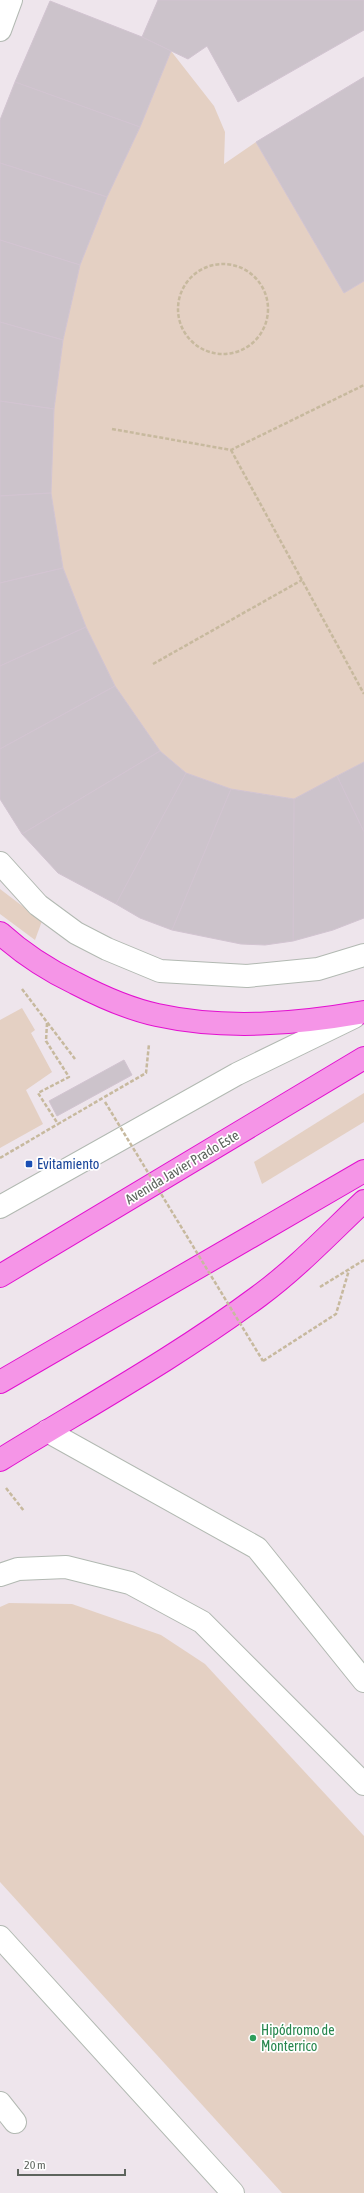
<svg xmlns="http://www.w3.org/2000/svg" width="364" height="2193" font-family="'Asap Condensed',sans-serif">
  <style>
    .green { fill: #e4d0c3 }
    .building { fill: #ccc3cb; stroke: #d2c4d1 }
    .lines { fill: none; stroke-linecap: round; stroke-linejoin: round }
    .minor-casing { stroke: #b2b9b2; stroke-width: 24 }
    .highway-casing { stroke: #e210d0; stroke-width: 24 }
    .path { stroke: #c7b99e; stroke-width: 2.5; stroke-dasharray: 4 2; stroke-linecap: butt }
    .minor { stroke: #fff; stroke-width: 22 }
    .highway { stroke: #f595e7; stroke-width: 22 }
    .path-bridge { stroke: #c7b99e; stroke-width: 2.5; stroke-dasharray: 4 2; stroke-linecap: butt }
    .transit-dot { fill: #1a4fb4; stroke: #fff; stroke-width: 1.5 }
    .leisure-dot { fill: #2e9e5b; stroke: #fff; stroke-width: 1.5 }
    .labels { text-anchor: middle; dominant-baseline: central; stroke-width: 3.5; stroke-linejoin: round; paint-order: stroke }
    .transit-label { font-size: 14px; fill: #164399; stroke: #fff; text-anchor: start }
    .street-label { font-size: 14px; fill: #5d645d; stroke: #fff }
    .leisure-label { font-size: 14px; fill: #27864d; stroke: #fff; text-anchor: start }
  </style>
  <rect width="100%" height="100%" fill="#eee5ec"/>
  <g class="green">
    <path d="M 171,51 L 214,106 L 225,132 L 224,164 L 256,142 L 344,293 L 364,281 L 364,762 L 294,799 L 231,789 L 186,773 L 160,751 L 115,686 L 86,627 L 63,568 L 51,493 L 54,409 L 63,340 L 80,265 L 107,197 L 140,127 Z"/>
    <path d="M 0,889 L 42,921 L 35,940 L 0,914 Z"/>
    <path d="M 22,1008 L 35,1030 L 31,1033 L 52,1072 L 26,1090 L 43,1124 L 0,1148 L 0,1020 Z"/>
    <path d="M 364,1093 L 364,1122 L 262,1184 L 254,1162 Z"/>
    <path d="M 9,1603 L 72,1604 L 161,1635 L 205,1664 L 364,1836 L 364,2193 L 282,2193 L 0,1882 L 0,1607 Z"/>
  </g>
  <g class="building">
    <path d="M 158,0 L 364,0 L 364,30 L 238,102 L 207,46 L 188,59 L 142,37 Z"/>
    <path d="M 50,1 L 142,37 L 171,51 L 140,127 L 15,82 Z"/>
    <path d="M 364,77 L 364,281 L 344,293 L 256,142 Z"/>
    <path d="M 15,82 L 140,127 L 107,197 L 0,163 L 0,120 Z"/>
    <path d="M 0,163 L 107,197 L 80,265 L 0,240 Z"/>
    <path d="M 0,240 L 80,265 L 63,340 L 0,322 Z"/>
    <path d="M 0,322 L 63,340 L 54,409 L 0,401 Z"/>
    <path d="M 0,401 L 54,409 L 51,493 L 0,496 Z"/>
    <path d="M 51,493 L 63,568 L 0,583 L 0,496 Z"/>
    <path d="M 63,568 L 86,627 L 0,666 L 0,583 Z"/>
    <path d="M 86,627 L 115,686 L 0,749 L 0,666 Z"/>
    <path d="M 115,686 L 160,751 L 22,834 L 0,799 L 0,749 Z"/>
    <path d="M 160,751 L 186,773 L 116,904 L 58,873 L 22,834 Z"/>
    <path d="M 364,762 L 364,832 L 337,776 Z"/>
    <path d="M 186,773 L 231,789 L 172,930 L 140,918 L 116,904 Z"/>
    <path d="M 337,776 L 364,832 L 364,918 L 333,930 L 293,941 L 294,799 Z"/>
    <path d="M 231,789 L 294,799 L 293,941 L 265,945 L 241,944 L 172,930 Z"/>
    <path d="M 124,1060 L 132,1075 L 57,1116 L 49,1101 Z"/>
  </g>
  <g class="lines">
    <defs>
      <g id="minor">
        <path d="M 0,30 L 11,0"/>
        <path d="M 0,863 L 38,905 L 76,933 L 107,949 L 160,971 L 247,976 L 318,969 L 364,955"/>
        <path d="M 0,1207 L 237,1074 L 354,1017"/>
        <path d="M 47,1431 L 257,1548 L 364,1681"/>
        <path d="M 0,1575 L 18,1569 L 66,1567 L 130,1583 L 202,1622 L 364,1784"/>
        <path d="M 0,1937 L 233,2193"/>
        <path d="M 0,2103 L 15,2122"/>
      </g>
      <g id="highway">
        <path d="M 0,933 C 22,953 48,970 75,983 C 100,996 129,1009 157,1015 C 225,1030 296,1024 364,1012"/>
        <path d="M 0,1276 L 364,1058"/>
        <path d="M 0,1382 L 364,1171"/>
        <path d="M 0,1460 C 86,1407 177,1357 259,1296 C 297,1268 330,1233 364,1201"/>
      </g>
    </defs>
    <use href="#minor" class="minor-casing"/>
    <use href="#highway" class="highway-casing"/>
    <g class="path">
      <circle cx="223" cy="309" r="45"/>
      <path d="M 112,429 L 231,450 L 364,385"/>
      <path d="M 231,450 L 364,694"/>
      <path d="M 153,664 L 302,580"/>
      <path d="M 22,989 L 75,1059"/>
      <path d="M 47,1023 L 46,1041 L 69,1077 L 38,1093 L 58,1124 L 146,1073 L 149,1044"/>
      <path d="M 0,1158 L 58,1124"/>
      <path d="M 320,1287 L 364,1260"/>
      <path d="M 263,1361 L 336,1314 L 349,1270"/>
      <path d="M 6,1488 L 24,1511"/>
    </g>
    <use href="#minor" class="minor"/>
    <use href="#highway" class="highway"/>
    <path class="path-bridge" d="M 105,1102 L 263,1361"/>
  </g>
  <rect class="transit-dot" x="25" y="1160" width="8" height="8" rx="2"/>
  <circle class="leisure-dot" cx="253" cy="2038" r="4"/>
  <g class="labels">
    <g class="transit-label">
      <text x="37" y="1164">Evitamiento</text>
    </g>
    <g class="street-label">
      <text transform="translate(182 1167) rotate(-31)">Avenida Javier Prado Este</text>
    </g>
    <g class="leisure-label">
      <text x="261" y="2030">Hipódromo de<tspan x="261" dy="16">Monterrico</tspan></text>
    </g>
  </g>
  <path d="M18 2169v6h107v-6" fill="none" stroke="#5d645d" stroke-width="2"/>
  <text x="24" y="2169" font-size="12" fill="#5d645d" stroke="#ffffff" stroke-width="3" paint-order="stroke">20 m</text>
</svg>
